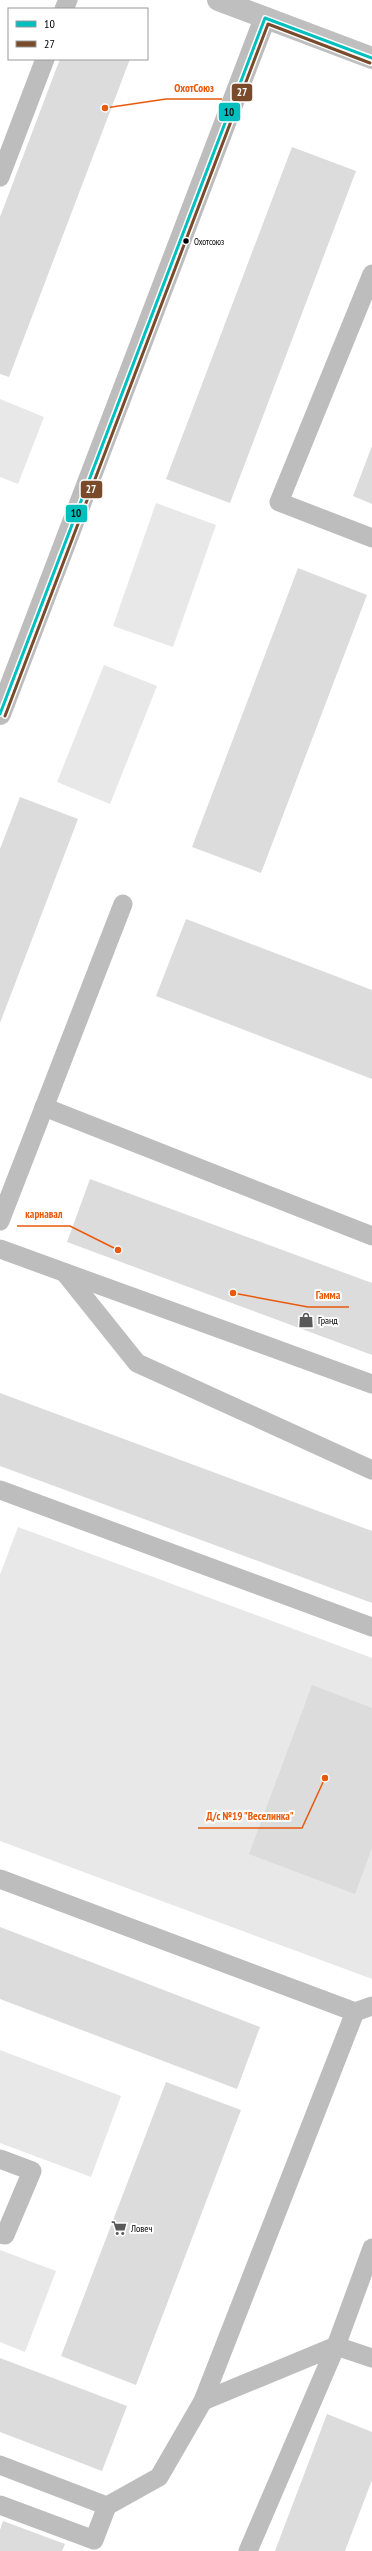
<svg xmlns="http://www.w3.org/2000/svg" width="372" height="2551" font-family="'PT Sans Narrow',sans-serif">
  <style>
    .green { fill: #e8e8e8 }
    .building { fill: #dcdcdc }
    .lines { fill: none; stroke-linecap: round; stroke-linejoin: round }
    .service { stroke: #bdbdbd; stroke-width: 19 }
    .tertiary { stroke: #bdbdbd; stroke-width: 22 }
    .secondary { stroke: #bfbfbf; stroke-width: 22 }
    .bus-1-casing { stroke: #fff; stroke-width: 6 }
    .bus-2-casing { stroke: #fff; stroke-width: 6 }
    .bus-1 { stroke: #00bfbf; stroke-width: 3 }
    .bus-2 { stroke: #7a4b2a; stroke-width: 3 }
    .bus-dot { fill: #000; stroke: #fff; stroke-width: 1.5 }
    .labels { text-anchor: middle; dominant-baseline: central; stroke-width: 4; stroke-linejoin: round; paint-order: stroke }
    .bus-label { font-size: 9px; fill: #000; stroke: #fff; text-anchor: start }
    .poi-label { font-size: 10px; fill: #000; stroke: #fff; text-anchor: start }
    .leader { fill: none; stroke: #e8590c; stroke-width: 1.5 }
    .callout-dot { fill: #e8590c; stroke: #fff; stroke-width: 1.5 }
    .callout-label { font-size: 11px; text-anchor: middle; font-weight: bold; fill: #e8590c; stroke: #fff; stroke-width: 4; stroke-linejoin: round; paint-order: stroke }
    .line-badge { stroke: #fff; stroke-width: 1.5 }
    .badge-label { font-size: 11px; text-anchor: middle; font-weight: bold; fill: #fff }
    .pale-badge-label { font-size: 11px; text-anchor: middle; font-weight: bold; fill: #111 }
  </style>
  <rect width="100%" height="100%" fill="#fff"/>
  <g class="green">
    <path d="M 0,399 L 44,417 L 18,484 L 0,477 Z"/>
    <path d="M 156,503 L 216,525 L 173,647 L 113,626 Z"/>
    <path d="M 104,665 L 157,686 L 110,804 L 57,782 Z"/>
    <path d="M 18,1527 L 372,1658 L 372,1979 L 0,1841 L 0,1575 Z"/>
    <path d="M 0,2050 L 121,2096 L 91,2177 L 0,2143 Z"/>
    <path d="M 0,2250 L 56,2271 L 25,2352 L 0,2342 Z"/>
  </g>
  <g class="building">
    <path d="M 60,59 L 130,59 L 9,377 L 0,374 L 0,217 Z"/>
    <path d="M 292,147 L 356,171 L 230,503 L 166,479 Z"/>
    <path d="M 372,446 L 372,504 L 353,496 Z"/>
    <path d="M 298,568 L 367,595 L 261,873 L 192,847 Z"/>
    <path d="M 20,797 L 78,819 L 0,1023 L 0,849 Z"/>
    <path d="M 186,919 L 372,990 L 372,1079 L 156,996 Z"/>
    <path d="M 90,1179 L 372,1283 L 372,1355 L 67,1242 Z"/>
    <path d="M 0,1393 L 372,1531 L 372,1603 L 0,1466 Z"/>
    <path d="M 312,1685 L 372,1708 L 372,1848 L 355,1894 L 249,1854 Z"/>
    <path d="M 0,1927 L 260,2027 L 237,2089 L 0,1999 Z"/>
    <path d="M 166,2082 L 241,2110 L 136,2385 L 61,2356 Z"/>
    <path d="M 0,2358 L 127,2406 L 102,2471 L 0,2432 Z"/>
    <path d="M 327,2414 L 372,2432 L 372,2480 L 345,2551 L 275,2551 Z"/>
    <path d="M 3,2521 L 65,2544 L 62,2551 L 0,2551 L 0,2530 Z"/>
  </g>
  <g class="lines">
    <g class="service">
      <path d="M 64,9 L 68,0"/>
      <path d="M 0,177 L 45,59"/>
      <path d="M 372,274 L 279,502 L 372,538"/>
      <path d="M 44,1107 L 372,1236"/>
      <path d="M 0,1221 L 123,904"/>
      <path d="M 0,1249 L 372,1384"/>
      <path d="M 65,1273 L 137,1363 L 372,1470"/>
      <path d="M 0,1490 L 372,1627"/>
      <path d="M 0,1879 L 355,2012 L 203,2401 L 159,2477 L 107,2506 L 0,2465"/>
      <path d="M 355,2012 L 372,2006"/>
      <path d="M 0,2159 L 32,2171 L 5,2235 L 0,2234"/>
      <path d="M 203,2401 L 336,2346 L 372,2358"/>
      <path d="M 0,2505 L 94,2540 L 107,2506"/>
      <path d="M 248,2551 L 336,2346 L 372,2248"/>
    </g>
    <path class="tertiary" d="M 0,714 L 265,18"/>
    <path class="secondary" d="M 218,0 L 372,58"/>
    <defs>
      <path id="bus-1" d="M 0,714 L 265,18 L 372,58"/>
      <path id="bus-2" d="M 5,716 L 268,24 L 370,63"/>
    </defs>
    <use href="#bus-1" class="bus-1-casing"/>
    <use href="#bus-2" class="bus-2-casing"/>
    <use href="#bus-1" class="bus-1"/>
    <use href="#bus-2" class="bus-2"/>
  </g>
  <defs>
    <symbol id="shop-bare" viewBox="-9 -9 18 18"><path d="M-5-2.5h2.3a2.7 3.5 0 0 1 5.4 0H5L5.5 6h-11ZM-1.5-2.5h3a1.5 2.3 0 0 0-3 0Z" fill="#595959" stroke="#fff" stroke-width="2.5" paint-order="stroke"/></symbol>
    <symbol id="supermarket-bare" viewBox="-9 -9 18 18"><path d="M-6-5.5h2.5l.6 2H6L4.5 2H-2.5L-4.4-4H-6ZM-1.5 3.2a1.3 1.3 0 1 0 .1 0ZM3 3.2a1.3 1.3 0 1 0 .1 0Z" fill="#595959" stroke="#fff" stroke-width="2.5" paint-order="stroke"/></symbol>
  </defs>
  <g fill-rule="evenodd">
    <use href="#shop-bare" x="295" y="1309" width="22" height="22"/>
    <use href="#supermarket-bare" x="108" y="2217" width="22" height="22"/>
  </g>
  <circle class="bus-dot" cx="186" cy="241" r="3.5"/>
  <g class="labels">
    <g class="bus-label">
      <text x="194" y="241">Охотсоюз</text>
    </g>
    <g class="poi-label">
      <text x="318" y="1320">Гранд</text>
      <text x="131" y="2228">Ловеч</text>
    </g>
  </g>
  <path class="leader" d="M105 108L166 99H222M118 1250L70 1226H17M233 1293L308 1307H349M325 1778L302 1828H198"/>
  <g class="callout-dot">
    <circle cx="105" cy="108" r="4"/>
    <circle cx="118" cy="1250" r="4"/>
    <circle cx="233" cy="1293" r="4"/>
    <circle cx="325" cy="1778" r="4"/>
  </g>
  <g class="callout-label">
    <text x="194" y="92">ОхотСоюз</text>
    <text x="44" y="1218">карнавал</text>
    <text x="328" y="1299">Гамма</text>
    <text x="250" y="1820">Д/с №19 "Веселинка"</text>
  </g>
  <g class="line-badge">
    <rect x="231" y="83" width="22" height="19" rx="4" fill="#7a4b2a"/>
    <rect x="218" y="102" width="23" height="20" rx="4" fill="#00bfbf"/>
    <rect x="80" y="480" width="23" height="19" rx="4" fill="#7a4b2a"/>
    <rect x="65" y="504" width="23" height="19" rx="4" fill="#00bfbf"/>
  </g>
  <g class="badge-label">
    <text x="242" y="96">27</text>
    <text x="91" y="493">27</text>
  </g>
  <g class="pale-badge-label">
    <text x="229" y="116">10</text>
    <text x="76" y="517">10</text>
  </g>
  <rect x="8" y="8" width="140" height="52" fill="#ffffff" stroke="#999999"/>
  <rect x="16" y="21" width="20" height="6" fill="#00bfbf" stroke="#999999"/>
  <text x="44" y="28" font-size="12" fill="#000000">10</text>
  <rect x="16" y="41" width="20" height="6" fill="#7a4b2a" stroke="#999999"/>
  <text x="44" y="48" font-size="12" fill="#000000">27</text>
</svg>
